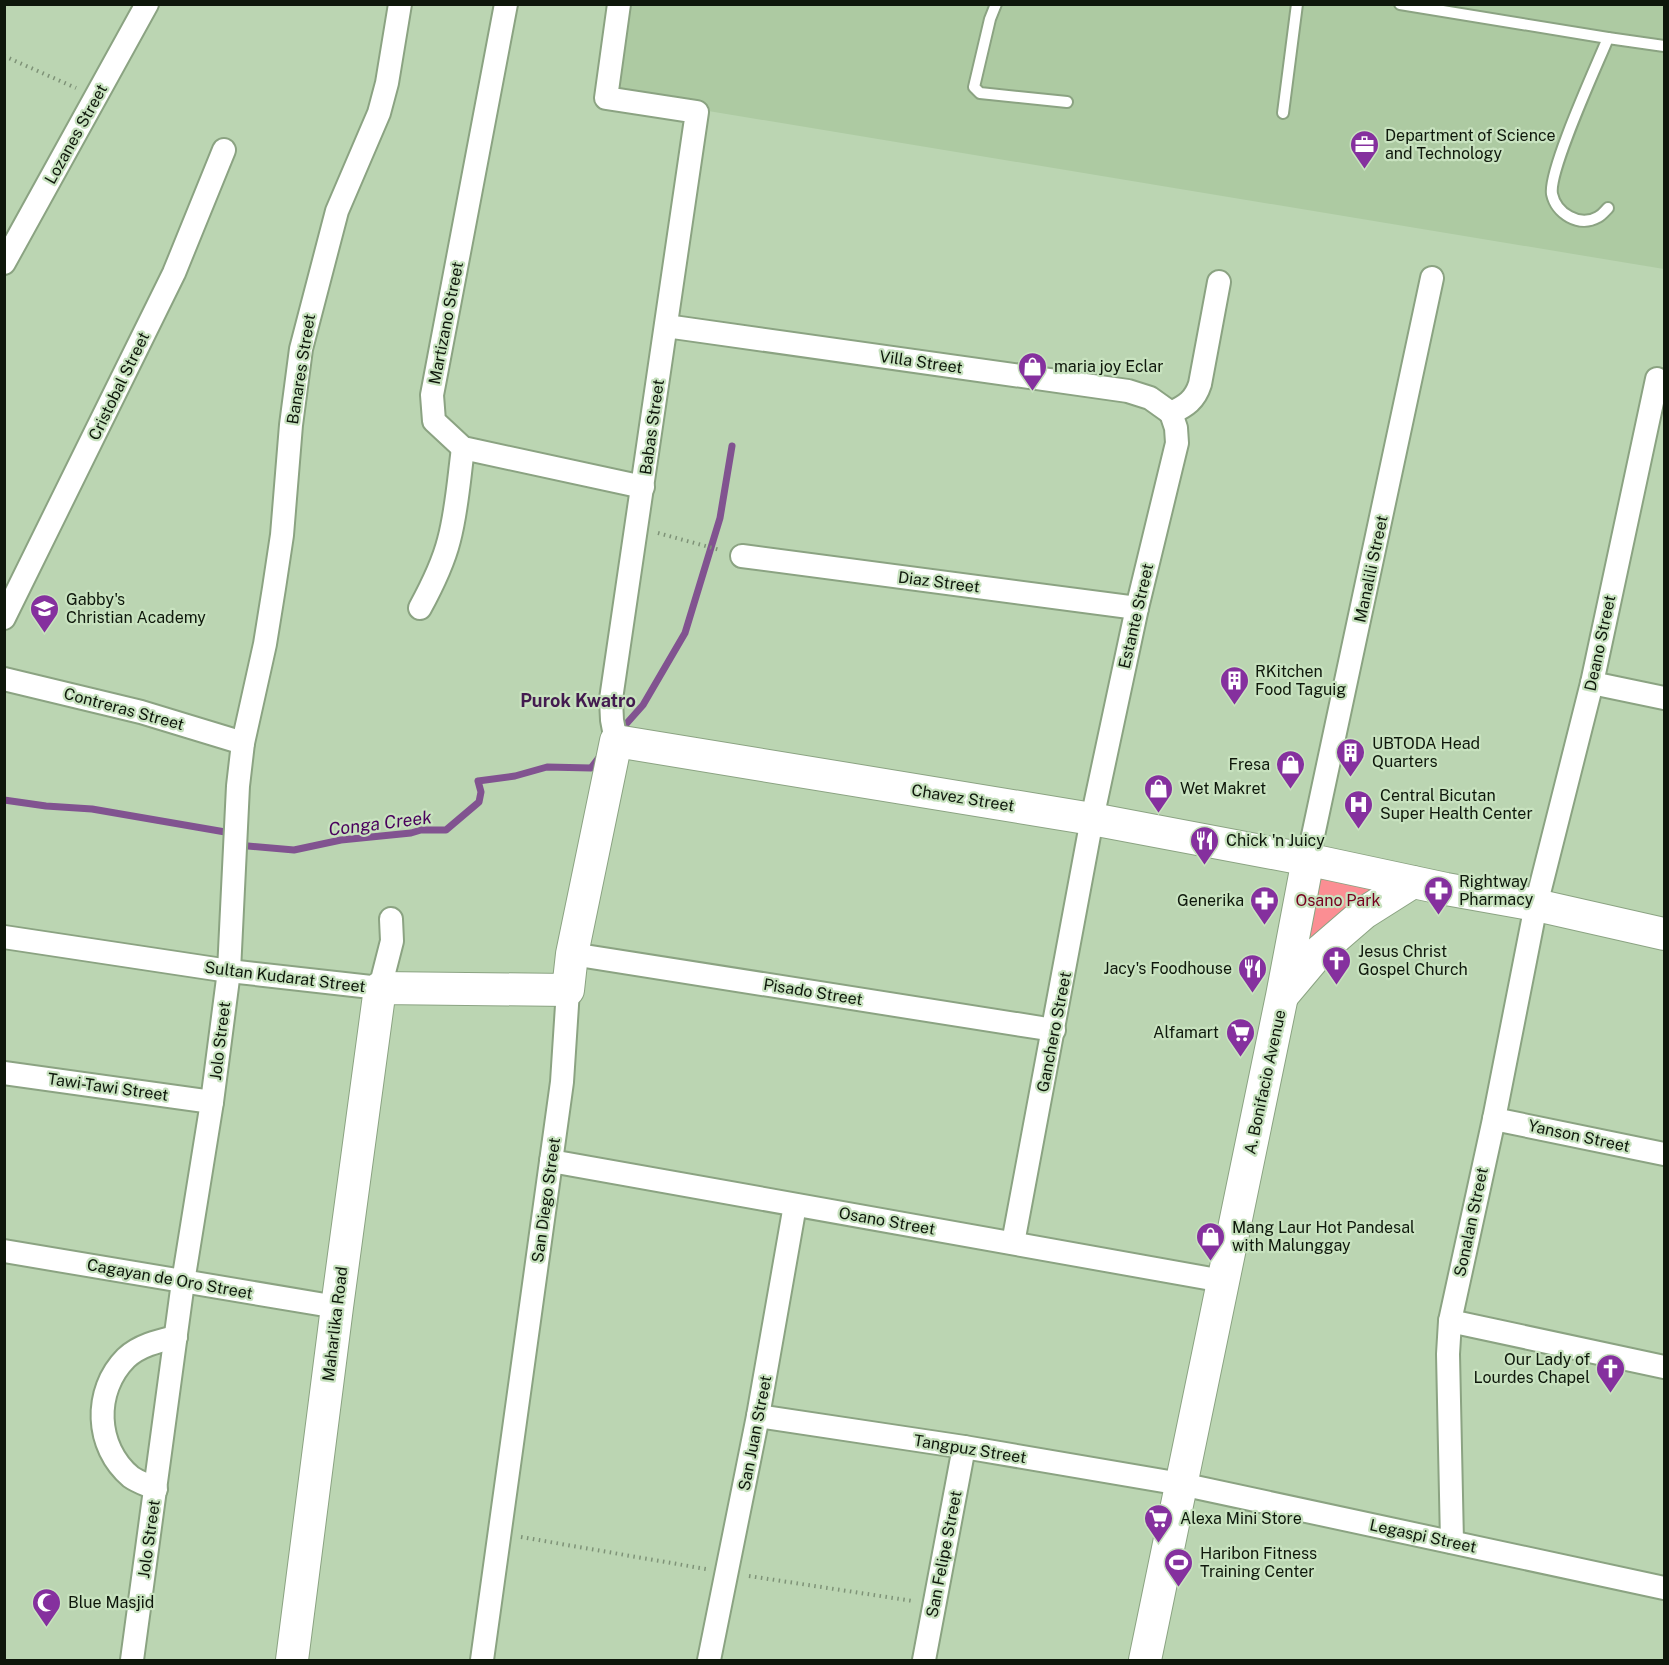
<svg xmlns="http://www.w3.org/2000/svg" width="1669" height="1665" font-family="'Public Sans',sans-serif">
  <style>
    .built { fill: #adcaa2 }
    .green { fill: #fb8e93 }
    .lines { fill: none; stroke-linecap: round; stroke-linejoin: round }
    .stream { stroke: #815390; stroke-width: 7 }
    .lane-casing { stroke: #8ba382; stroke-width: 14 }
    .street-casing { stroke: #8ba382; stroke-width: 26 }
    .secondary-casing { stroke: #8ba382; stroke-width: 34 }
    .path { stroke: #7e9277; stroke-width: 4; stroke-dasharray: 1.5 4.5; stroke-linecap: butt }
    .lane { stroke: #fff; stroke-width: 10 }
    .street { stroke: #fff; stroke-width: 22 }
    .secondary { stroke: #fff; stroke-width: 32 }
    .labels { text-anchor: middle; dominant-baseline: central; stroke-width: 4.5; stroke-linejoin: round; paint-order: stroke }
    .street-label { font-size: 16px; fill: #0e170b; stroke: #c8e2bf }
    .poi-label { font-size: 16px; fill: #0e170b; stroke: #c8e2bf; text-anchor: start }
    .park-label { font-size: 16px; fill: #77001f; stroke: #c8e2bf }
    .neighbourhood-label { font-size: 18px; font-weight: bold; fill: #431b4f; stroke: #c8e2bf }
    .water-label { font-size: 18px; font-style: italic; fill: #4a025d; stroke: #c8e2bf }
  </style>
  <rect width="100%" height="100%" fill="#bbd5b2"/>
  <path class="built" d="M 624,5 L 1664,5 L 1664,269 L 612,95 Z"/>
  <path class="green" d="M 1317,870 L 1391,887 L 1296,972 Z"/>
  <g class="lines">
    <g class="stream">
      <path d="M 619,732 L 643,705 L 685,633 L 720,518 L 732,446"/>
      <path d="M 4,800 L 46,806 L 92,809 L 231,833"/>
      <path d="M 248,846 L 294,850 L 341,840 L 411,833 L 421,830 L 446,830 L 479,802 L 481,792 L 478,781 L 515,776 L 547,767 L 591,768 L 601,755"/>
    </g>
    <defs>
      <g id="lane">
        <path d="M 996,4 L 990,19 L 974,87 L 980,93 L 1067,102"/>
        <path d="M 1400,4 L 1608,38 C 1597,65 1548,171 1552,194 C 1556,213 1579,228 1598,217 C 1602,215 1605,211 1608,208"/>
        <path d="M 1608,38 L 1664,46"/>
        <path d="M 1283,113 L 1297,4"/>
      </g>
      <g id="street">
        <path d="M 506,4 L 432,395 L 434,421 L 463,448 L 643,487"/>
        <path d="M 4,263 L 147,4"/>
        <path d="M 666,326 L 1128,391 L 1150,398 L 1171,413"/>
        <path d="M 1171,413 C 1186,406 1195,400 1200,384 L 1219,282"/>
        <path d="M 742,556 L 1137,608"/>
        <path d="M 420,608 C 432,586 443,564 449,540 C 457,510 459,478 463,448"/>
        <path d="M 4,618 L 174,273 L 224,150"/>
        <path d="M 4,679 L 141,712 L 243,743"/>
        <path d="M 1592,683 L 1664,698"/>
        <path d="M 616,741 L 612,720 L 611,699 L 697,112 L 606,98 L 619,4"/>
        <path d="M 1308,859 L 1432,278"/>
        <path d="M 4,937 L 229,971 L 380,988 L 392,941 L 391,919"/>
        <path d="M 572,954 L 1054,1030"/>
        <path d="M 4,1073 L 212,1102"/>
        <path d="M 1494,1119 L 1664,1154"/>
        <path d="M 551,1161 L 1223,1281"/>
        <path d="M 1013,1243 L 1092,819 L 1137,608 L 1177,443 L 1176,428 L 1171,413"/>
        <path d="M 4,1251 L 337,1307"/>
        <path d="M 1450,1321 L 1664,1367"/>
        <path d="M 758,1416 L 964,1447 L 1181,1484 L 1664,1588"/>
        <path d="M 156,1489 C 148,1485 138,1482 131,1477 C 95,1447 93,1391 126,1358 C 140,1345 159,1341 176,1337"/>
        <path d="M 1452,1542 L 1448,1354 L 1450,1321 L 1494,1119 L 1536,905 L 1592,683 L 1657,379"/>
        <path d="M 132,1660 L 183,1282 L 212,1102 L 229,971 L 238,786 L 243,743 L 265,644 L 274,588 L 282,535 L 291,425 L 301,349 L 337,211 L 379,113 L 387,83 L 400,4"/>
        <path d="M 482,1660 L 562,1082 L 568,990"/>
        <path d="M 709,1660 L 758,1416 L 795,1205"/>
        <path d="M 924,1660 L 964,1447"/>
      </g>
      <g id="secondary">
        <path d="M 1283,995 L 1320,951 L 1364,913 L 1413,882"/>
        <path d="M 292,1660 L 337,1307 L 380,988 L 568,990 L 572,954 L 616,741 L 1092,819 L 1320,862 L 1446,889 L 1536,905 L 1664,934"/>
        <path d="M 1145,1660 L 1282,996 L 1308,859"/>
      </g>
    </defs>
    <use href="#lane" class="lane-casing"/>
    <use href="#street" class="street-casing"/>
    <use href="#secondary" class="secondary-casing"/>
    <g class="path">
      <path d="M 4,56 L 76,88"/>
      <path d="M 658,533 L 720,550"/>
      <path d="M 521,1537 L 706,1569"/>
      <path d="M 749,1576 L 913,1601"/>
    </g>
    <use href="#lane" class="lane"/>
    <use href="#street" class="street"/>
    <use href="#secondary" class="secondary"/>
  </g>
  <defs>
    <symbol id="office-pin" viewBox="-11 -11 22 30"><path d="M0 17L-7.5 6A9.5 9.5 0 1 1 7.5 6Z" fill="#85309e" stroke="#c8e2bf"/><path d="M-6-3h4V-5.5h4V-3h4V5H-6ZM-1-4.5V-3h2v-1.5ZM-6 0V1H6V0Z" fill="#fff"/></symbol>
    <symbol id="shop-pin" viewBox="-11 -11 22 30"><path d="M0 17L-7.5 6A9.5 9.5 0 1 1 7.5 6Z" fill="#85309e" stroke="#c8e2bf"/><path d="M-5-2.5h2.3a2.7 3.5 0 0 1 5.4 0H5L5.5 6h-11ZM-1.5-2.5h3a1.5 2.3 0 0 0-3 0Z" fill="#fff"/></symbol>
    <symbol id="school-pin" viewBox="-11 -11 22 30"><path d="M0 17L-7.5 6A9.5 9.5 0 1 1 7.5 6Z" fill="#85309e" stroke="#c8e2bf"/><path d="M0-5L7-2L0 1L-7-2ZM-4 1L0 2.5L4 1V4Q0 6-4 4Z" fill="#fff"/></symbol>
    <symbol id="building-pin" viewBox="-11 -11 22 30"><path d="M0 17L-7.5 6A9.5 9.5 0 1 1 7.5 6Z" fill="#85309e" stroke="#c8e2bf"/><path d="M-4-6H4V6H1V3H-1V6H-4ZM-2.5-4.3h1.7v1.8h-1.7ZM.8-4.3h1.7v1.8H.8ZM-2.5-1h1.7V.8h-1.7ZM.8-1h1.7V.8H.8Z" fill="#fff"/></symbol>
    <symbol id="hospital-pin" viewBox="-11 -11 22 30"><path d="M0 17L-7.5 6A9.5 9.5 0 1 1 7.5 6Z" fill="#85309e" stroke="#c8e2bf"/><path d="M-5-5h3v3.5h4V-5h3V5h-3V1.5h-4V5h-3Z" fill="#fff"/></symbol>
    <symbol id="restaurant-pin" viewBox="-11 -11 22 30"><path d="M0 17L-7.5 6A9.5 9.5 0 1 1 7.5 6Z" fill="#85309e" stroke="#c8e2bf"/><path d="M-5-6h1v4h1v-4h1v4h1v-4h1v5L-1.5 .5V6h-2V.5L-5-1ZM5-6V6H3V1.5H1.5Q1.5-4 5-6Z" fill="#fff"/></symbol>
    <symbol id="pharmacy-pin" viewBox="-11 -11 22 30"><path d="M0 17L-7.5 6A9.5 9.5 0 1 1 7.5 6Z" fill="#85309e" stroke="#c8e2bf"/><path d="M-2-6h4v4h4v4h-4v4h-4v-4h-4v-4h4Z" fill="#fff"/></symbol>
    <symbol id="church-pin" viewBox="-11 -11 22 30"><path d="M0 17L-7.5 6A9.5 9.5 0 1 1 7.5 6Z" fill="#85309e" stroke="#c8e2bf"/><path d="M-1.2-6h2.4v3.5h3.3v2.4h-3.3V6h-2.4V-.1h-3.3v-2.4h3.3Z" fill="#fff"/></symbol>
    <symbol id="supermarket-pin" viewBox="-11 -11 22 30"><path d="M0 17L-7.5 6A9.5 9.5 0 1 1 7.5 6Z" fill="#85309e" stroke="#c8e2bf"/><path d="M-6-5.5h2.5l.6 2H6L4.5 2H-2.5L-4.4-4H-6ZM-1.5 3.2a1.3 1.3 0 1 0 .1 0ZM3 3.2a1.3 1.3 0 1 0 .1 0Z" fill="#fff"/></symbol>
    <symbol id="stadium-pin" viewBox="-11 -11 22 30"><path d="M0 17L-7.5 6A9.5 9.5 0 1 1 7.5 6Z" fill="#85309e" stroke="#c8e2bf"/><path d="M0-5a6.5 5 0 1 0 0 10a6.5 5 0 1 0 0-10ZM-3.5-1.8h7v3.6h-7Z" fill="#fff"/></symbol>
    <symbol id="mosque-pin" viewBox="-11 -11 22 30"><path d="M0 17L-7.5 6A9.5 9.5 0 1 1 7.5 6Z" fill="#85309e" stroke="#c8e2bf"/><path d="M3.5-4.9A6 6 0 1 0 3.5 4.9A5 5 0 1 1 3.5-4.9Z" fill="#fff"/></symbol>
  </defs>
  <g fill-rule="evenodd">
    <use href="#office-pin" x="1348" y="128" width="33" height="45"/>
    <use href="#shop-pin" x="1016" y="350" width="33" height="45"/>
    <use href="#school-pin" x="28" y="592" width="33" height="45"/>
    <use href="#building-pin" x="1218" y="664" width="33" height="45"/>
    <use href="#building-pin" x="1334" y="736" width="33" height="45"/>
    <use href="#shop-pin" x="1274" y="748" width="33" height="45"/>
    <use href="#shop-pin" x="1142" y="772" width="33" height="45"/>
    <use href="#hospital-pin" x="1342" y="788" width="33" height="45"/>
    <use href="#restaurant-pin" x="1188" y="824" width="33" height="45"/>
    <use href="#pharmacy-pin" x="1422" y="874" width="33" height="45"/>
    <use href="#pharmacy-pin" x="1248" y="884" width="33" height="45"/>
    <use href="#church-pin" x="1320" y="944" width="33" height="45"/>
    <use href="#restaurant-pin" x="1236" y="952" width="33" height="45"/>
    <use href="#supermarket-pin" x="1224" y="1016" width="33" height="45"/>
    <use href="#shop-pin" x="1194" y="1220" width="33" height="45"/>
    <use href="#church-pin" x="1594" y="1352" width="33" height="45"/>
    <use href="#supermarket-pin" x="1142" y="1502" width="33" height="45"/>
    <use href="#stadium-pin" x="1162" y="1546" width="33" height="45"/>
    <use href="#mosque-pin" x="30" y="1586" width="33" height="45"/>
  </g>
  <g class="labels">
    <g class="street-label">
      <text transform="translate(76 134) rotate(-61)">Lozanes Street</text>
      <text transform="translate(446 323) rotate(-79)">Martizano Street</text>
      <text transform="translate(921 362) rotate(8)">Villa Street</text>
      <text transform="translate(301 369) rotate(-81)">Banares Street</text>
      <text transform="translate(119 386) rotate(-64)">Cristobal Street</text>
      <text transform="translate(652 427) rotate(-82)">Babas Street</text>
      <text transform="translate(1371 569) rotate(-78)">Manalili Street</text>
      <text transform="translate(939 582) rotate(7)">Diaz Street</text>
      <text transform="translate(1136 616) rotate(-77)">Estante Street</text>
      <text transform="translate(1600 643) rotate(-78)">Deano Street</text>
      <text transform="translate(124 709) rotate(15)">Contreras Street</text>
      <text transform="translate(963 798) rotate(9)">Chavez Street</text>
      <text transform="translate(285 977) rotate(7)">Sultan Kudarat Street</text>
      <text transform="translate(813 992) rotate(9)">Pisado Street</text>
      <text transform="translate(1054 1032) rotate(-79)">Ganchero Street</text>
      <text transform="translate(220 1041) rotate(-83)">Jolo Street</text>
      <text transform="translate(1265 1082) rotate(-78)">A. Bonifacio Avenue</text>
      <text transform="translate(108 1087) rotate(8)">Tawi-Tawi Street</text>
      <text transform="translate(1579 1136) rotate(12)">Yanson Street</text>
      <text transform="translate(546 1200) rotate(-82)">San Diego Street</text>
      <text transform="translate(887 1221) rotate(10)">Osano Street</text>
      <text transform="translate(1471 1222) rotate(-78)">Sonalan Street</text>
      <text transform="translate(170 1279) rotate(10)">Cagayan de Oro Street</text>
      <text transform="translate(335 1324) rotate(-83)">Maharlika Road</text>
      <text transform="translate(755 1433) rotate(-79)">San Juan Street</text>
      <text transform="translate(970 1449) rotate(9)">Tangpuz Street</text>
      <text transform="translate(1423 1536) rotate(12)">Legaspi Street</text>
      <text transform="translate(149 1539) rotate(-82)">Jolo Street</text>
      <text transform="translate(944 1554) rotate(-79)">San Felipe Street</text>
    </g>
    <g class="poi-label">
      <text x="1385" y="135">Department of Science<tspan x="1385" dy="18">and Technology</tspan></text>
      <text x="1054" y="366">maria joy Eclar</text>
      <text x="66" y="599">Gabby's<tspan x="66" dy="18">Christian Academy</tspan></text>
      <text x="1255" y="671">RKitchen<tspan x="1255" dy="18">Food Taguig</tspan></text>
      <text x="1372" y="743">UBTODA Head<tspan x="1372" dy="18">Quarters</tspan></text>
      <text x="1270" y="764" text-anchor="end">Fresa</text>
      <text x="1180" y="788">Wet Makret</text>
      <text x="1380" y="795">Central Bicutan<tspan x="1380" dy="18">Super Health Center</tspan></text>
      <text x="1226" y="840">Chick 'n Juicy</text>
      <text x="1459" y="881">Rightway<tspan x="1459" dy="18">Pharmacy</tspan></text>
      <text x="1244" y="900" text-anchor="end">Generika</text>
      <text x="1358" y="951">Jesus Christ<tspan x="1358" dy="18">Gospel Church</tspan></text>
      <text x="1232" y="968" text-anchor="end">Jacy's Foodhouse</text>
      <text x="1219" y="1032" text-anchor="end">Alfamart</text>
      <text x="1232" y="1227">Mang Laur Hot Pandesal<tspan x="1232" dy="18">with Malunggay</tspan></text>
      <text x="1590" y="1359" text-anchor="end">Our Lady of<tspan x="1590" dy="18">Lourdes Chapel</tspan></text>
      <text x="1180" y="1518">Alexa Mini Store</text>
      <text x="1200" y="1553">Haribon Fitness<tspan x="1200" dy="18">Training Center</tspan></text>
      <text x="68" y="1602">Blue Masjid</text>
    </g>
    <g class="park-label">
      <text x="1338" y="900">Osano Park</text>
    </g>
    <g class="neighbourhood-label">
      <text x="578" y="700">Purok Kwatro</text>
    </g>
    <g class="water-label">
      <text transform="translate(380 823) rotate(-7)">Conga Creek</text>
    </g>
  </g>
  <rect width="1669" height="1665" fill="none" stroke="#0e170b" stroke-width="12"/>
</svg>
